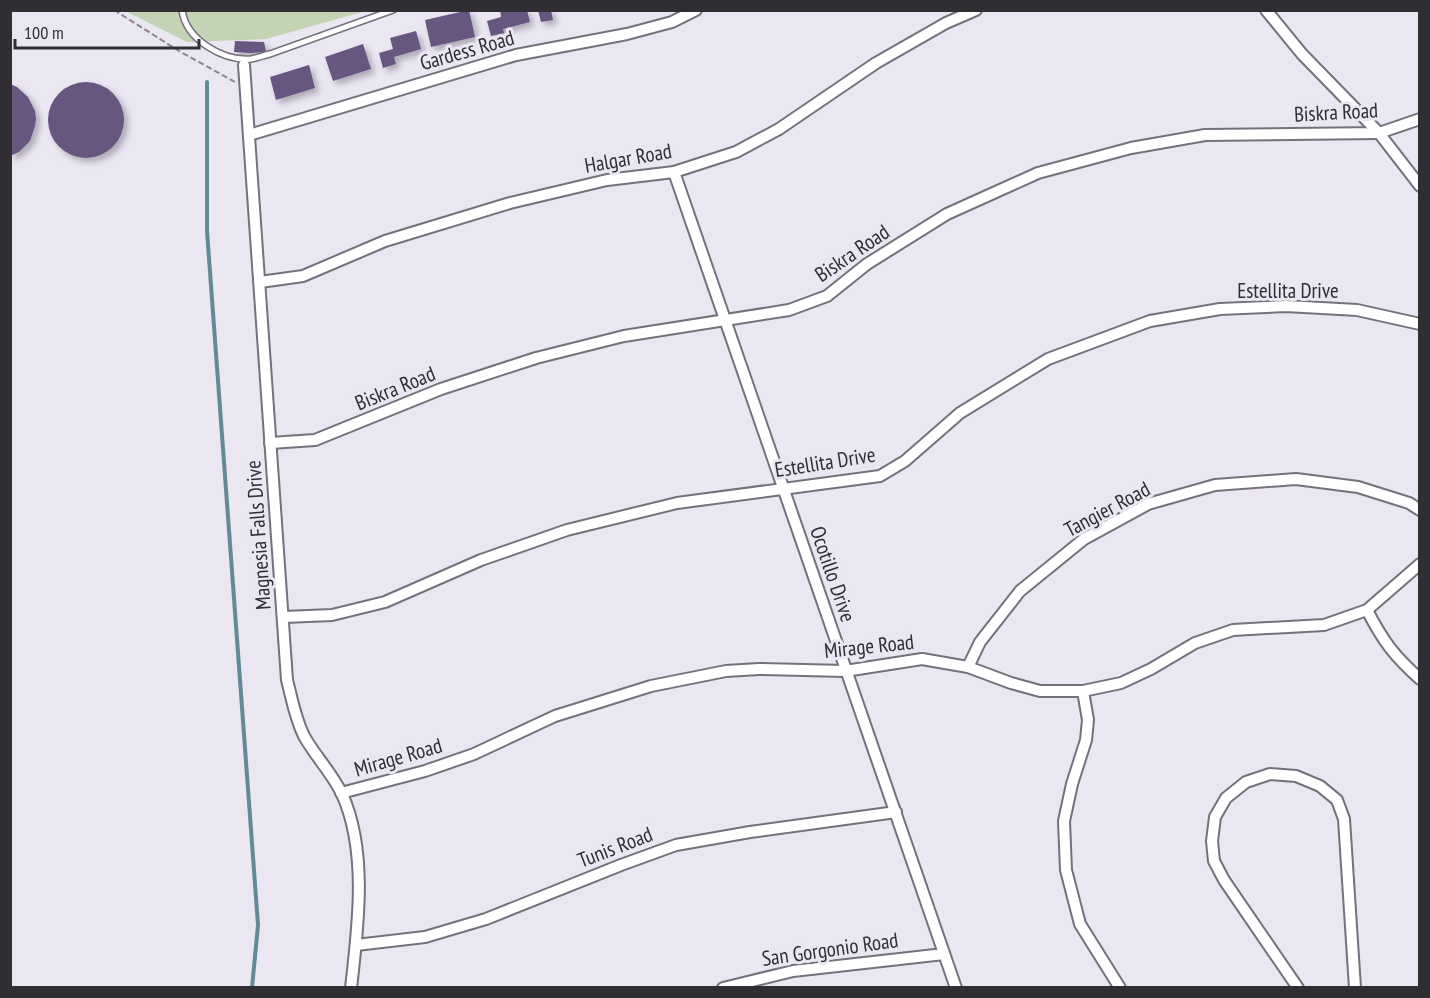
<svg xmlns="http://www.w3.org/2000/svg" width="1430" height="998" font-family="'PT Sans Narrow',sans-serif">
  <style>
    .green { fill: #c2d4b4 }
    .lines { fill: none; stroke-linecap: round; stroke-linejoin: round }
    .stream { stroke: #608a98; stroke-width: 4 }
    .building { fill: #665680; filter: url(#shadow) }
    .service-casing { stroke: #75717c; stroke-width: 8 }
    .minor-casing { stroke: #75717c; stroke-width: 14 }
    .path { stroke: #8a878f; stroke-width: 2; stroke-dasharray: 6 3; stroke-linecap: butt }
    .service { stroke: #fff; stroke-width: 5 }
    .minor { stroke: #fff; stroke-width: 10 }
    .labels { text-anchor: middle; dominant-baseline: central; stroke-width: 6; stroke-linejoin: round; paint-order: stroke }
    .street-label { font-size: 21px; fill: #302e33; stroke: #eae6f2 }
  </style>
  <defs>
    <filter id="shadow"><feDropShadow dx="4" dy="4" stdDeviation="3" flood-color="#0004"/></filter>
  </defs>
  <rect width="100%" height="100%" fill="#eae6f2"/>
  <path class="green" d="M 125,11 L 366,11 L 266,39 L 187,42 Z"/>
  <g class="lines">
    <path class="stream" d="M 207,82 L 207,231 L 258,925 L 252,988"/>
  </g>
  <g class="building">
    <path d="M 469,10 L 475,37 L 431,47 L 425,20 Z"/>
    <path d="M 500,10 L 527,10 L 530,22 L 503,29 L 504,33 L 491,36 L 487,21 L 501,17 Z"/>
    <path d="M 538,10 L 551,10 L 553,20 L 541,22 Z"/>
    <path d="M 416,31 L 421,49 L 394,57 L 396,64 L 383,68 L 379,53 L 393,49 L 390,38 Z"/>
    <path d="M 235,41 L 264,42 L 266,52 L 250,53 L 234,52 Z"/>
    <path d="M 363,44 L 371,69 L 333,81 L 325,57 Z"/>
    <path d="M 309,65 L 315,88 L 276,100 L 270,77 Z"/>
    <circle cx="86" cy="120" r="38"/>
    <path d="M 10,84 L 17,87 L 28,97 L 35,111 L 36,119 L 35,126 L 30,141 L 19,152 L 10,156 Z"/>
  </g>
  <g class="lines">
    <defs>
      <path id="service" d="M 182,10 C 186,40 223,61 251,59 C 258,58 264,55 270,54 L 393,10"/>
      <g id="minor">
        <path d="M 1266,10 L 1302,54 L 1379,133 L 1420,186"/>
        <path d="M 244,65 L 287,680 C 292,699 295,718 304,736 C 315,756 332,773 342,794 C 368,851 358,927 351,988"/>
        <path d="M 249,135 L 516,55 L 627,34 L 672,22 L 696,10"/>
        <path d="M 674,172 L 956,988"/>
        <path d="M 260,282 L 303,276 L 385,241 L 510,203 L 607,180 L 674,172 L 736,152 L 779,129 L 876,63 L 946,23 L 976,10"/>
        <path d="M 270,443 L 315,440 L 441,389 L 536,358 L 624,336 L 789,310 L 827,296 L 867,264 L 947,214 L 1038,173 L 1131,148 L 1205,135 L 1379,133 L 1420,119"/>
        <path d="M 1367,610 C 1383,641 1394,656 1420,679"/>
        <path d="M 284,617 L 332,615 L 385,602 L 481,560 L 567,530 L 677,503 L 880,476 L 905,461 L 960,413 L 1048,359 L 1150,321 L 1220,309 L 1286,306 L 1357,310 L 1420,324"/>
        <path d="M 968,667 L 980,642 L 1020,591 L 1084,539 L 1148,504 L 1215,485 L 1296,479 L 1358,487 L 1409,503 L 1420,510"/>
        <path d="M 1083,691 L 1088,720 L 1086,740 L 1072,784 L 1064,821 L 1066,870 L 1080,924 L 1120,988"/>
        <path d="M 341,793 L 425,771 L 474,754 L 555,716 L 651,686 L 726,671 L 759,669 L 845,671 L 922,659 L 968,667 L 1011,683 L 1040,691 L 1083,691 L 1121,683 L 1151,669 L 1195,643 L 1233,630 L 1324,625 L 1367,610 L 1420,564"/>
        <path d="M 356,945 L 425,937 L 486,919 L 621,865 L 676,845 L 750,832 L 896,812"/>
        <path d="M 723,988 L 793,971 L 944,954"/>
        <path d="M 1298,988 L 1224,880 L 1214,861 L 1212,841 L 1215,817 L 1226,798 L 1246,782 L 1270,774 L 1296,776 L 1320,786 L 1337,800 L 1344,819 L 1355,988"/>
      </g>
    </defs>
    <use href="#service" class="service-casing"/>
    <use href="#minor" class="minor-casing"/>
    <path class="path" d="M 114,10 L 179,51 L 235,82"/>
    <use href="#service" class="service"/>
    <use href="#minor" class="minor"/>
  </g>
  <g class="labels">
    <g class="street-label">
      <text transform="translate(467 50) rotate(-16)">Gardess Road</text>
      <text transform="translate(1336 112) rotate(-3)">Biskra Road</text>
      <text transform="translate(628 158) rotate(-10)">Halgar Road</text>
      <text transform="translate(852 253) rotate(-34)">Biskra Road</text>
      <text x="1288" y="290">Estellita Drive</text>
      <text transform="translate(395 388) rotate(-22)">Biskra Road</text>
      <text transform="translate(825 462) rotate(-9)">Estellita Drive</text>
      <text transform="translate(1107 509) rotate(-28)">Tangier Road</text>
      <text transform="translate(258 535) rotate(-94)">Magnesia Falls Drive</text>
      <text transform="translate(833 574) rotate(71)">Ocotillo Drive</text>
      <text transform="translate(869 646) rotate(-6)">Mirage Road</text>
      <text transform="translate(398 757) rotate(-16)">Mirage Road</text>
      <text transform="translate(615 847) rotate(-21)">Tunis Road</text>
      <text transform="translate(830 949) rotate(-8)">San Gorgonio Road</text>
    </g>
  </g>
  <rect width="1430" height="998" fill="none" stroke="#302e33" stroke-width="24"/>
  <path d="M15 39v9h184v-9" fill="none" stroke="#302e33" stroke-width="3"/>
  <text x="24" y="39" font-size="18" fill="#302e33" stroke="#eae6f2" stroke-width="4.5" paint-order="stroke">100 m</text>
</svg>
